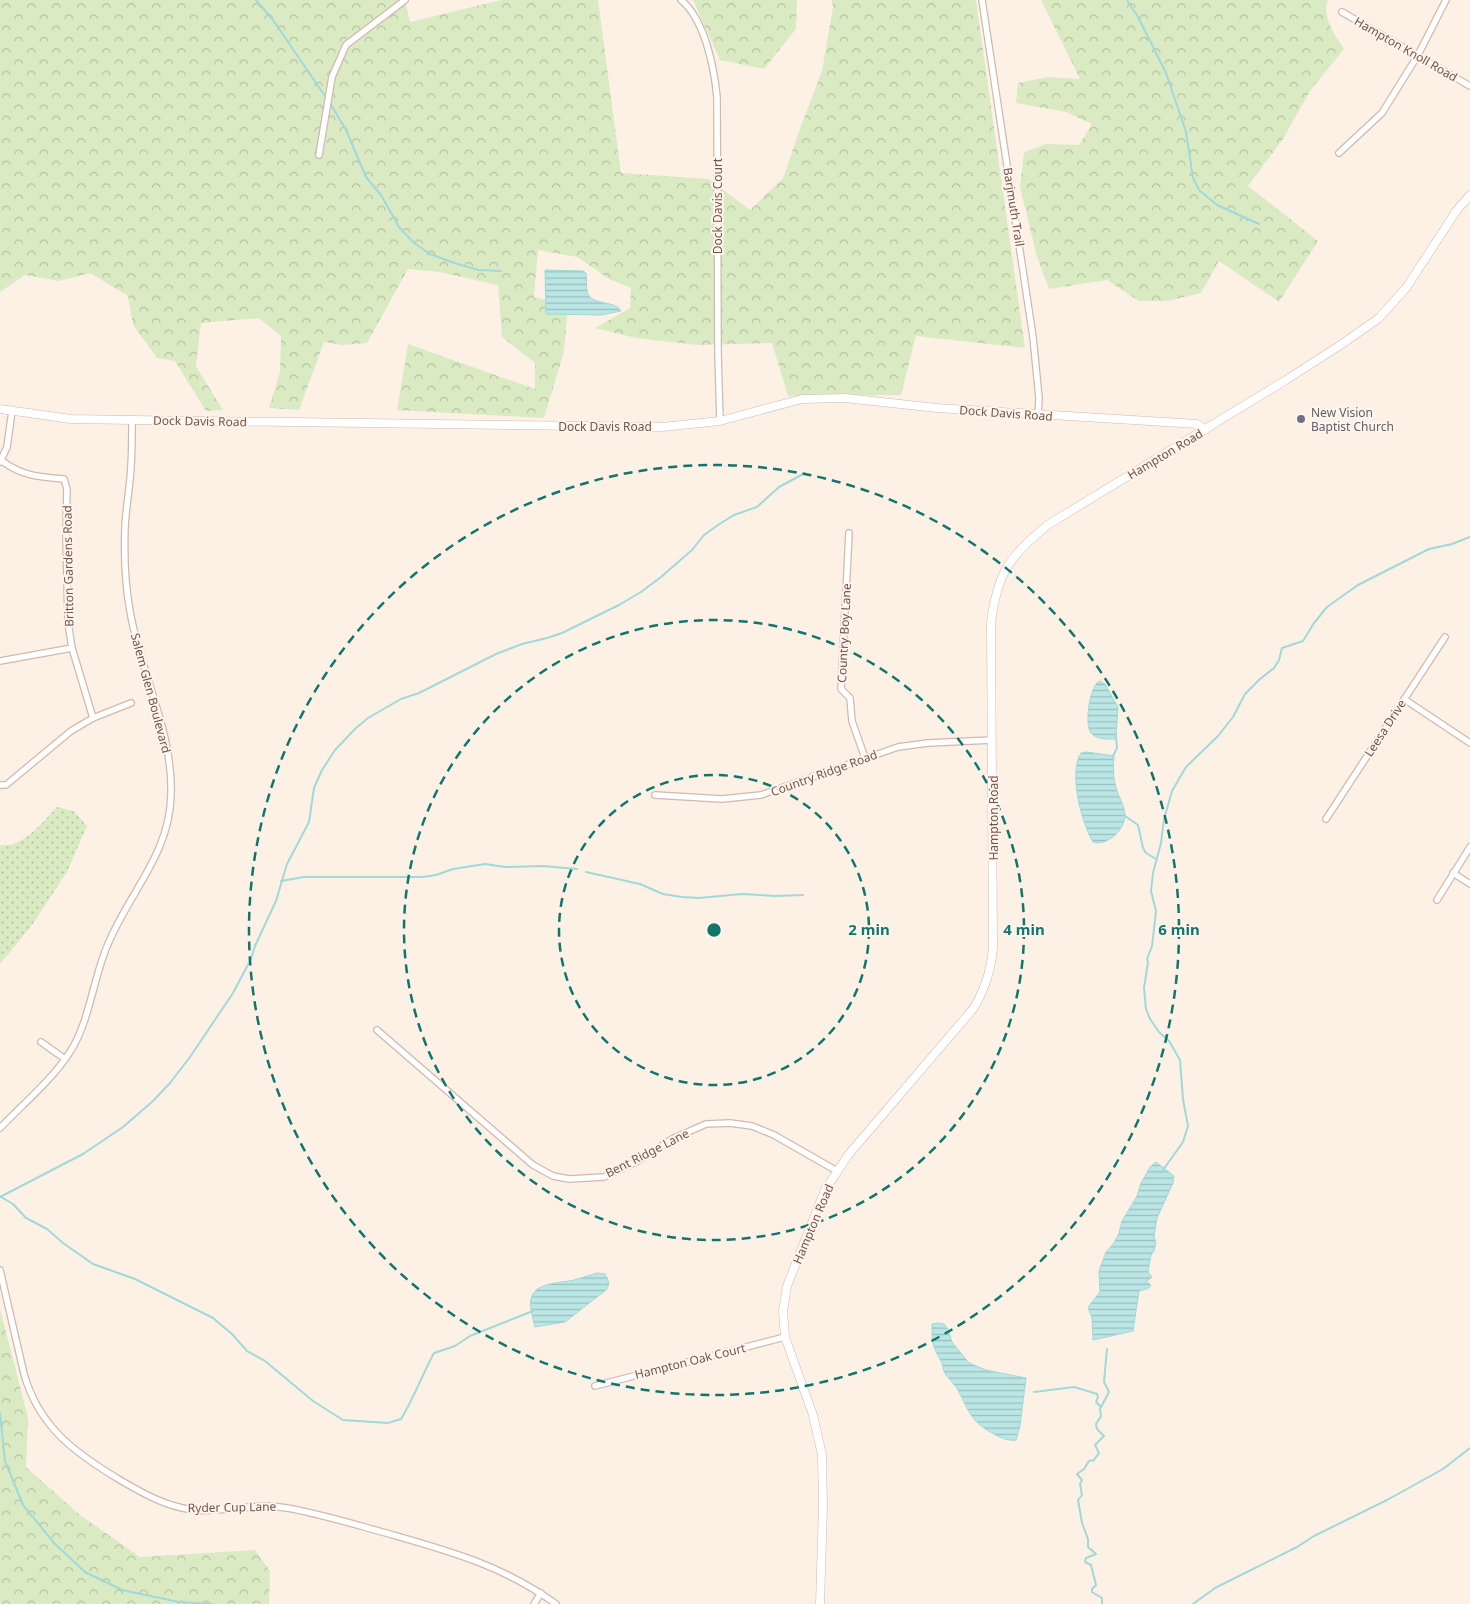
<svg xmlns="http://www.w3.org/2000/svg" width="1470" height="1604" font-family="'Noto Sans',sans-serif">
  <style>
    .grass { fill: url(#grass-dots) }
    .forest { fill: url(#forest-crowns) }
    .water { fill: url(#water-rules); stroke: #a0d9d9 }
    .lines { fill: none; stroke-linecap: round; stroke-linejoin: round }
    .stream { stroke: #a0d9d9; stroke-width: 2 }
    .street-casing { stroke: #d1b9ae; stroke-width: 8 }
    .secondary-casing { stroke: #d4b8ac; stroke-width: 9 }
    .street { stroke: #fff; stroke-width: 5.5 }
    .secondary { stroke: #fff; stroke-width: 8 }
    .ring { fill: none; stroke: #0f766e; stroke-width: 2.5; stroke-dasharray: 9 6 }
    .worship-dot { fill: #6b7280; stroke: #fff5ed; stroke-width: 2 }
    .labels { text-anchor: middle; dominant-baseline: central; stroke-width: 4; stroke-linejoin: round; paint-order: stroke }
    .street-label { font-size: 12px; fill: #77534a; stroke: #fff5ed }
    .worship-label { font-size: 12px; fill: #5b616d; stroke: #fff5ed; text-anchor: start }
    .centre { fill: #0f766e; stroke: #fff5ed; stroke-width: 2.5 }
    .ring-label { font-size: 15px; text-anchor: middle; font-weight: bold; fill: #0f766e; stroke: #fff5ed; stroke-width: 4; stroke-linejoin: round; paint-order: stroke }
  </style>
  <defs>
    <pattern id="grass-dots" width="8" height="8" patternUnits="userSpaceOnUse" patternTransform="scale(1.25)"><rect width="8" height="8" fill="#daebc4"/><path d="M2 2h.1M6 6h.1" fill="none" stroke="#b6c1a1" stroke-width="1.8" stroke-linecap="round"/></pattern>
    <pattern id="forest-crowns" width="20" height="18" patternUnits="userSpaceOnUse" patternTransform="scale(1.25)"><rect width="20" height="18" fill="#daebc4"/><path d="M2 6a3 3 0 1 1 6 0M12 15a3 3 0 1 1 6 0" fill="none" stroke="#b6c1a1"/></pattern>
    <pattern id="water-rules" width="6" height="5" patternUnits="userSpaceOnUse" patternTransform="scale(1.25)"><rect width="6" height="5" fill="#bae7e6"/><path d="M0 2.5h6" fill="none" stroke="#9cbebc"/></pattern>
  </defs>
  <rect width="100%" height="100%" fill="#fdf1e6"/>
  <path class="grass" d="M 57,807 L 74,811 L 87,826 L 67,872 L 32,925 L 0,964 L 0,845 C 24,848 42,822 57,807 Z"/>
  <g class="forest">
    <path d="M 0,0 L 405,0 L 410,22 L 501,0 L 598,0 L 621,173 L 709,179 L 750,210 L 783,178 L 801,126 L 822,71 L 833,7 L 832,0 L 976,0 L 1025,348 L 916,336 L 901,395 L 788,396 L 772,343 L 698,345 L 636,338 L 595,328 L 630,308 L 631,288 L 609,279 L 577,257 L 538,250 L 534,297 L 568,305 L 564,352 L 544,418 L 397,410 L 408,344 L 535,389 L 535,363 L 502,337 L 498,285 L 439,272 L 408,269 L 367,343 L 342,345 L 324,342 L 299,410 L 269,408 L 280,372 L 281,336 L 259,318 L 201,323 L 196,366 L 223,410 L 206,411 L 175,361 L 157,358 L 133,325 L 128,296 L 90,273 L 59,281 L 25,275 L 0,292 Z"/>
    <path d="M 693,0 L 797,0 L 796,29 L 764,69 L 720,60 Z"/>
    <path d="M 1041,0 L 1328,0 C 1321,17 1336,36 1344,49 L 1310,91 L 1283,139 L 1248,186 L 1318,241 L 1279,302 L 1219,261 L 1201,293 L 1167,301 L 1139,301 L 1107,280 L 1049,289 L 1037,257 L 1020,187 L 1024,152 L 1046,144 L 1079,145 L 1092,124 L 1066,112 L 1016,103 L 1018,83 L 1048,77 L 1080,79 Z"/>
    <path d="M 0,1309 L 28,1418 L 26,1467 L 80,1515 L 140,1557 L 255,1550 L 270,1571 L 269,1604 L 0,1604 Z"/>
  </g>
  <g class="water">
    <path d="M 545,270 L 583,271 L 586,273 C 587,279 586,285 587,290 C 589,307 614,299 621,311 L 601,315 L 546,314 Z"/>
    <path d="M 1099,681 L 1105,684 L 1118,707 L 1116,739 C 1108,739 1097,740 1091,733 C 1084,724 1090,686 1099,681 Z"/>
    <path d="M 1087,752 L 1114,756 C 1113,768 1113,779 1117,791 C 1120,799 1124,805 1125,814 C 1126,828 1108,847 1093,842 C 1082,824 1068,773 1081,753 Z"/>
    <path d="M 1156,1162 L 1174,1176 L 1173,1183 L 1157,1218 L 1154,1237 L 1156,1242 L 1154,1251 L 1151,1255 L 1148,1272 L 1152,1277 L 1145,1283 L 1149,1283 L 1151,1286 L 1147,1289 L 1139,1291 L 1133,1331 L 1093,1340 L 1092,1318 L 1088,1307 L 1100,1292 L 1099,1271 L 1106,1252 L 1114,1243 L 1119,1233 L 1122,1221 L 1137,1196 L 1141,1183 L 1150,1167 Z"/>
    <path d="M 597,1273 L 605,1274 C 609,1280 610,1285 606,1290 L 565,1322 L 535,1327 C 533,1318 528,1304 532,1296 C 537,1282 563,1283 574,1280 C 582,1278 589,1275 597,1273 Z"/>
    <path d="M 938,1323 L 944,1324 L 948,1329 L 952,1342 L 969,1363 L 986,1370 L 1026,1378 L 1020,1426 L 1016,1440 C 1008,1441 1001,1438 994,1434 C 972,1423 969,1412 958,1390 C 955,1385 950,1380 946,1375 C 943,1371 943,1365 941,1361 C 932,1345 932,1343 932,1324 Z"/>
  </g>
  <g class="lines">
    <g class="stream">
      <path d="M 256,0 L 273,20 L 327,99"/>
      <path d="M 1127,0 L 1138,17 L 1166,73 L 1186,132 L 1193,178 L 1199,190 L 1217,205 L 1259,224"/>
      <path d="M 330,103 L 346,130 L 366,177 L 381,195 L 399,227 L 414,243 L 430,254 L 457,264 L 479,270 L 501,271"/>
      <path d="M 1113,756 L 1117,748 L 1116,737"/>
      <path d="M 1125,816 L 1138,825 L 1143,848 L 1146,853 L 1156,859"/>
      <path d="M 586,872 L 640,884 L 663,894 L 682,897 L 699,898 L 742,894 L 776,896 L 803,895"/>
      <path d="M 281,881 L 304,877 L 423,877 L 436,875 L 453,869 L 485,864 L 505,867 L 543,866 L 577,869"/>
      <path d="M 1163,1170 L 1183,1142 L 1188,1126 L 1183,1099 L 1180,1060 L 1169,1041 L 1159,1032 L 1150,1019 L 1146,1009 L 1144,988 L 1148,962 L 1147,959 L 1152,946 L 1156,911 L 1151,891 L 1153,873 L 1161,843 L 1164,819 L 1172,791 L 1186,767 L 1218,736 L 1233,717 L 1245,694 L 1260,679 L 1274,668 L 1279,660 L 1282,648 L 1303,641 L 1314,623 L 1327,607 L 1358,585 L 1429,549 L 1452,544 L 1470,537"/>
      <path d="M 0,1197 L 83,1154 L 123,1127 L 153,1101 L 170,1083 L 190,1057 L 233,993 L 251,959 L 255,946 L 276,901 L 287,864 L 309,822 L 314,788 L 322,770 L 335,750 L 355,729 L 368,718 L 401,699 L 419,693 L 496,654 L 522,644 L 547,638 L 562,633 L 619,605 L 641,592 L 661,577 L 692,550 L 704,535 L 718,525 L 734,515 L 757,507 L 779,487 L 805,473"/>
      <path d="M 1,1197 L 13,1204 L 26,1218 L 47,1229 L 63,1243 L 93,1264 L 135,1279 L 213,1318 L 232,1334 L 247,1351 L 265,1361 L 313,1401 L 343,1420 L 388,1423 L 401,1419 C 414,1398 422,1375 434,1353 L 455,1346 L 470,1336 L 533,1311"/>
      <path d="M 1034,1392 L 1074,1387 L 1097,1394 L 1098,1397 L 1096,1402 L 1101,1407"/>
      <path d="M 0,1413 L 5,1461 L 23,1505 L 55,1544 L 85,1572 L 122,1590 L 179,1602 L 212,1604"/>
      <path d="M 1102,1604 L 1102,1598 L 1092,1592 L 1092,1589 L 1096,1585 L 1091,1565 L 1085,1562 L 1086,1558 L 1096,1554 L 1088,1547 L 1088,1539 L 1082,1523 L 1078,1500 L 1082,1495 L 1080,1484 L 1082,1480 L 1077,1474 L 1084,1469 L 1089,1461 L 1094,1460 L 1099,1453 L 1095,1445 L 1104,1436 L 1097,1429 L 1096,1424 L 1101,1416 L 1100,1409 L 1109,1392 L 1104,1382 L 1107,1349"/>
      <path d="M 1193,1604 L 1215,1588 L 1297,1547 L 1314,1536 L 1387,1500 L 1443,1469 L 1470,1448"/>
    </g>
    <defs>
      <g id="street">
        <path d="M 681,0 C 705,20 714,67 717,97 L 718,354 L 720,421"/>
        <path d="M 982,0 L 1033,337 L 1039,398 L 1038,415"/>
        <path d="M 1342,12 L 1470,86"/>
        <path d="M 1339,153 L 1382,113 L 1418,55 L 1446,0"/>
        <path d="M 319,155 L 332,77 L 346,45 L 405,0"/>
        <path d="M 2,461 C 22,476 40,477 64,479 L 67,489 L 66,533 L 68,623 L 72,648 L 93,718"/>
        <path d="M 0,462 L 7,447 L 12,411"/>
        <path d="M 849,533 L 841,689 L 850,698 L 852,721 L 865,758"/>
        <path d="M 0,661 L 72,648"/>
        <path d="M 1404,699 L 1470,743"/>
        <path d="M 0,785 L 6,785 L 71,731 L 93,718 L 131,703"/>
        <path d="M 655,795 L 722,799 L 761,795 L 898,747 L 928,743 L 992,740"/>
        <path d="M 1326,819 L 1445,637"/>
        <path d="M 1453,873 L 1470,884"/>
        <path d="M 1437,900 L 1470,847"/>
        <path d="M 377,1030 L 533,1165 L 553,1176 L 569,1179 L 604,1177 L 640,1160 L 672,1139 L 706,1124 L 730,1123 L 752,1126 L 774,1135 L 837,1171"/>
        <path d="M 41,1042 L 65,1059"/>
        <path d="M 0,1128 C 23,1104 52,1080 70,1052 C 90,1021 93,978 108,944 C 130,891 170,854 171,794 C 173,731 140,672 130,611 C 125,584 124,555 125,527 C 126,507 130,487 131,466 C 132,451 132,436 132,420"/>
        <path d="M 0,1270 L 24,1374 C 39,1427 75,1453 120,1480 C 144,1494 165,1506 193,1510 C 223,1513 258,1502 287,1508 C 321,1514 353,1524 386,1533 C 449,1551 502,1565 556,1604"/>
        <path d="M 595,1386 L 785,1337"/>
        <path d="M 534,1604 L 541,1593"/>
      </g>
      <g id="secondary">
        <path d="M 0,409 L 71,419 L 132,420 L 662,427 L 720,421 L 802,399 L 845,398 L 937,408 L 1197,424 L 1205,430"/>
        <path d="M 820,1604 L 823,1505 L 822,1455 L 813,1415 L 785,1337 L 783,1311 L 787,1286 L 825,1190 L 849,1154 L 973,1009 C 985,990 991,970 993,948 L 991,623 C 997,573 1010,555 1049,524 L 1286,380 L 1342,344 L 1379,318 L 1406,288 L 1457,210 L 1470,195"/>
      </g>
    </defs>
    <use href="#street" class="street-casing"/>
    <use href="#secondary" class="secondary-casing"/>
    <use href="#street" class="street"/>
    <use href="#secondary" class="secondary"/>
  </g>
  <g class="ring">
    <circle cx="714" cy="930" r="155"/>
    <circle cx="714" cy="930" r="310"/>
    <circle cx="714" cy="930" r="465"/>
  </g>
  <circle class="worship-dot" cx="1301" cy="419" r="5"/>
  <g class="labels">
    <g class="street-label">
      <text transform="translate(1406 49) rotate(30)">Hampton Knoll Road</text>
      <text transform="translate(717 206) rotate(-90)">Dock Davis Court</text>
      <text transform="translate(1014 207) rotate(81)">Barjmuth Trail</text>
      <text transform="translate(1006 413) rotate(4)">Dock Davis Road</text>
      <text transform="translate(200 421) rotate(1)">Dock Davis Road</text>
      <text x="605" y="426">Dock Davis Road</text>
      <text transform="translate(1165 454) rotate(-31)">Hampton Road</text>
      <text transform="translate(68 566) rotate(-91)">Britton Gardens Road</text>
      <text transform="translate(844 633) rotate(-87)">Country Boy Lane</text>
      <text transform="translate(151 693) rotate(75)">Salem Glen Boulevard</text>
      <text transform="translate(1385 728) rotate(-57)">Leesa Drive</text>
      <text transform="translate(824 773) rotate(-20)">Country Ridge Road</text>
      <text transform="translate(993 818) rotate(-90)">Hampton Road</text>
      <text transform="translate(647 1153) rotate(-27)">Bent Ridge Lane</text>
      <text transform="translate(813 1224) rotate(-67)">Hampton Road</text>
      <text transform="translate(690 1361) rotate(-14)">Hampton Oak Court</text>
      <text transform="translate(232 1507) rotate(-1)">Ryder Cup Lane</text>
    </g>
    <g class="worship-label">
      <text x="1311" y="412">New Vision<tspan x="1311" dy="14">Baptist Church</tspan></text>
    </g>
  </g>
  <circle cx="714" cy="930" r="8" class="centre"/>
  <g class="ring-label">
    <text x="869" y="935">2 min</text>
    <text x="1024" y="935">4 min</text>
    <text x="1179" y="935">6 min</text>
  </g>
</svg>
